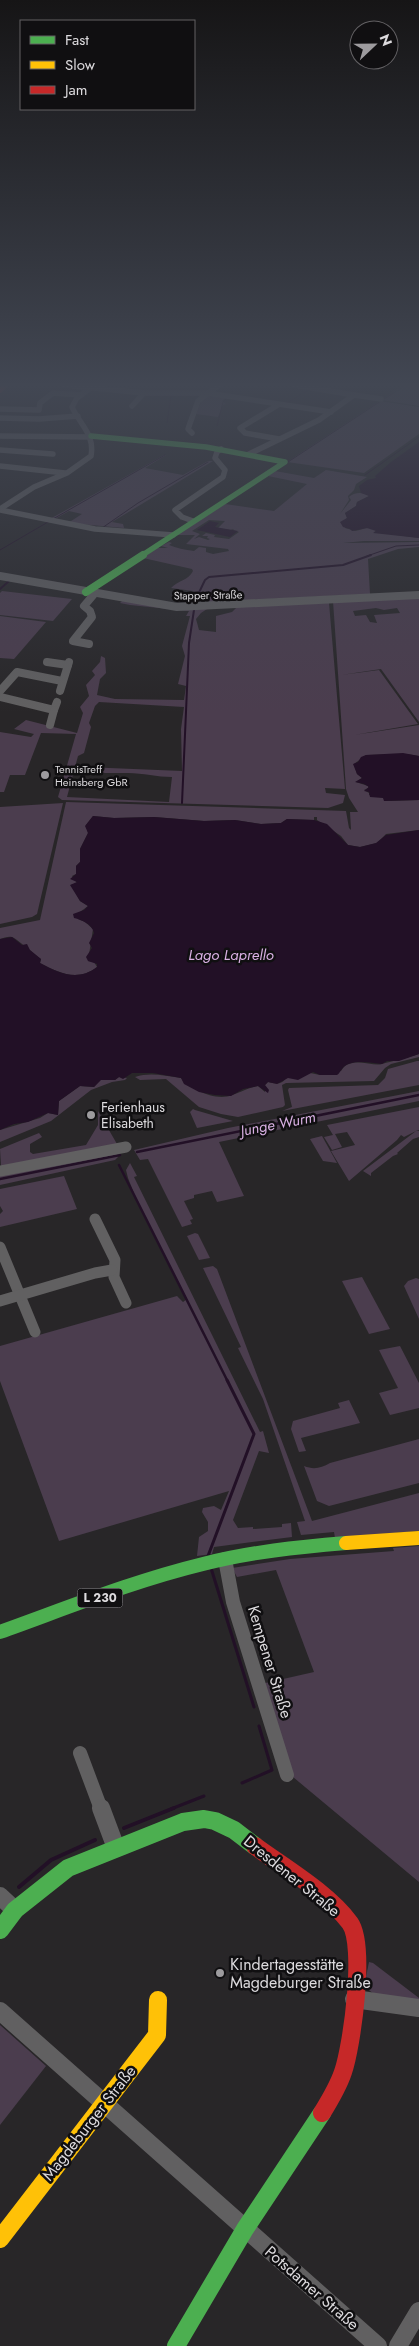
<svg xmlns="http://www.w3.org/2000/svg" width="419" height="2346" font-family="Jost,sans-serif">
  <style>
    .green { fill: #4b3d4e; fill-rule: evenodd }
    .water { fill: #221026 }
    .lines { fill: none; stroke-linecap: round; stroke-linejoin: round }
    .stream-far4 { stroke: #221026; stroke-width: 1 }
    .stream-far3 { stroke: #221026; stroke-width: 2 }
    .stream-far2 { stroke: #221026; stroke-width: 2.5 }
    .stream-far1 { stroke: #221026; stroke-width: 3 }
    .stream { stroke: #221026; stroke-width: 4 }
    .street-far4 { stroke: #616061; stroke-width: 5.5 }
    .street-far3 { stroke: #616061; stroke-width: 8 }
    .street-far2 { stroke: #616061; stroke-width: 11 }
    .street-far1 { stroke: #616061; stroke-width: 14 }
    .street { stroke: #616061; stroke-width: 18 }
    .fast-far3 { stroke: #4caf50; stroke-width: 5.5 }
    .fast-far2 { stroke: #4caf50; stroke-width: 8 }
    .fast-far1 { stroke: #4caf50; stroke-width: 14 }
    .fast { stroke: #4caf50; stroke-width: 18 }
    .slow-far1 { stroke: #ffc107; stroke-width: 14 }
    .slow { stroke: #ffc107; stroke-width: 18 }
    .jam-far1 { stroke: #c62828; stroke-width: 5.5 }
    .jam { stroke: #c62828; stroke-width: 18 }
    .poi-dot { fill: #9d9b9e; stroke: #100f11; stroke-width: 2 }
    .labels { text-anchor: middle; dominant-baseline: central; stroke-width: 5; stroke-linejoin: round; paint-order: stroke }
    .far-street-label { font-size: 11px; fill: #dcdadd; stroke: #100f11 }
    .far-poi-label { font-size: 11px; fill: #dcdadd; stroke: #100f11; text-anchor: start }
    .shield { fill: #100f11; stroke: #9f9da0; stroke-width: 1 }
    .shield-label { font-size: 12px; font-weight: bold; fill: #dcdadd }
    .poi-label { font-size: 14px; fill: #dcdadd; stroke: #100f11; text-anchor: start }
    .water-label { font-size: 15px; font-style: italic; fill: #d9b0e3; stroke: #100f11 }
    .near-street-label { font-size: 16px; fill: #dcdadd; stroke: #100f11 }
    .near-poi-label { font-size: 16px; fill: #dcdadd; stroke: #100f11; text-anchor: start }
  </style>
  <rect width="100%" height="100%" fill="#282628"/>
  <g class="green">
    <path d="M 404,385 L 419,385 L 419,406 L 381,400 Z"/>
    <path d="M 207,396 L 225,398 L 222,401 L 226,404 L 223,405 L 218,417 L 196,414 L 201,402 Z"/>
    <path d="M 380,401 L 419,407 L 419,434 L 364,473 L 287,462 Z"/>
    <path d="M 164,455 L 166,455 L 145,468 L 183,475 L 208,461 L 213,461 L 112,522 L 123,524 L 124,528 L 68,523 L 82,514 L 69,511 L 53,520 L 50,519 Z"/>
    <path d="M 326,470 L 367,477 L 356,484 L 354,490 L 348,496 L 349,500 L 340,514 L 351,500 L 349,497 C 354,492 364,492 369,496 L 357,502 L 356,506 L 345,513 L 347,518 L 345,520 L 345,528 L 355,531 C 362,530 370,525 376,531 L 374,532 L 419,538 L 419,541 L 364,541 L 343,543 L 419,542 L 419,547 L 398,549 L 368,559 L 370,594 L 210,602 L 193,591 L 171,588 C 178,580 188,581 193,571 L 192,569 L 143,558 L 157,548 L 168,548 L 161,546 L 169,542 L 172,543 L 169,545 C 176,548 185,550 194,551 L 199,547 L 206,548 L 206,552 L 213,554 L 229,551 L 228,549 L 186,544 L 195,535 L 175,535 L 225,504 L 274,511 L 307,484 L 268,476 L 275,471 L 314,478 ZM 209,520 L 225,521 L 218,528 L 230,530 L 234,529 L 233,530 L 239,532 L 229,539 L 214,537 L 215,535 L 206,533 L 202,536 L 208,536 L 207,538 L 210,539 L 208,540 L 199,537 L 194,539 L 200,534 L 192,531 Z"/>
    <path d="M 2,591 L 72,599 L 53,621 L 0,615 L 0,593 Z"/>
    <path d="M 419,596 L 419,722 L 381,669 L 341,675 L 379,670 L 418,724 L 354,735 L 419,725 L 419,756 L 407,754 L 366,755 L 354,764 L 357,774 L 362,778 L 356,782 L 368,786 L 368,788 L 364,790 L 369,793 L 369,795 L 383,797 L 385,801 L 419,800 L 419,830 L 386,834 L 377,843 L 360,847 L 348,845 L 341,836 L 317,820 L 317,817 L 314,817 L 314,820 L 287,819 L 281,823 L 261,824 L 235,820 L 204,821 L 154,817 L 114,818 L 93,816 L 86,825 L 88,833 L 80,849 L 80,862 L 76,866 L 76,874 L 72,876 L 77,883 L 71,885 L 80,901 L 88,906 L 80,912 L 78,919 L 85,922 L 93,929 L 88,961 L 94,962 L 97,967 C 78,982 59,973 40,963 L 41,959 C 34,954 17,939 12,937 C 8,936 4,938 0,939 L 0,928 L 40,920 L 66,802 L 346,811 L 349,828 L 351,830 L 350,812 L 358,812 L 349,798 L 346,789 L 333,601 ZM 376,608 L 384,610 L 397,608 L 400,613 L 374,615 L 377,623 L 370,622 L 366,615 L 355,616 L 353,611 Z"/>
    <path d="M 122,601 L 207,609 L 201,613 L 196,619 L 199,630 L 216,632 L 216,616 L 232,612 L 237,607 L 329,603 L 345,789 L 325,788 L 326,793 L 345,795 L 343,803 L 328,808 L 62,800 L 58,797 L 76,734 L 41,733 L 25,775 L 10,775 L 4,792 L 0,792 L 0,732 L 31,737 L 34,734 L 14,729 L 26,720 L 77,733 L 83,713 L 80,707 L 89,696 L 86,685 L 95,675 L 92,671 L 100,662 L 101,656 L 105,658 L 106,673 L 100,679 L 97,695 L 115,699 L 184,700 L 186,686 L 178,684 L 185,656 L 182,646 L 190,616 L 186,616 L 189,611 L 130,605 L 120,603 ZM 99,702 L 184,707 L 181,729 L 182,771 L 85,767 L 84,770 C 99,774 113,773 128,773 C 143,773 157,777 172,777 L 169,802 L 67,797 L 78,756 L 84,753 L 91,727 L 89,723 L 95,706 Z"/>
    <path d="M 0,616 L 46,622 L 14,659 L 0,658 Z"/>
    <path d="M 63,803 L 37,914 L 32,917 L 0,924 L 0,807 Z"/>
    <path d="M 419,1054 L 419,1057 L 391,1064 L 385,1068 L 374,1081 L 286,1083 L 282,1085 L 285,1105 L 283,1107 L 238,1117 L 221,1114 L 199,1107 L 166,1079 L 140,1080 L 135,1077 C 151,1072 164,1076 181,1078 C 190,1089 216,1102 232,1095 C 244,1091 244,1089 258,1086 L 265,1092 L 265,1085 L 268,1082 C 275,1084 282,1085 286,1078 L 310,1073 L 320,1075 L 341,1071 C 350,1055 372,1067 382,1064 C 393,1061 407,1058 419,1054 Z"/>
    <path d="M 417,1061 L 419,1061 L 419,1085 L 282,1111 L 292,1107 L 288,1090 L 289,1088 L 378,1085 L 385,1078 L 388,1069 Z"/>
    <path d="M 119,1077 L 127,1078 L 125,1080 L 112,1082 L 91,1090 L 51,1121 L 0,1142 L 0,1130 L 40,1118 L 48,1113 L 58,1115 L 59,1101 L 80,1086 L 94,1087 L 100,1080 L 115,1080 Z"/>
    <path d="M 419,1091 L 419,1101 L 219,1142 L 244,1196 L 217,1202 L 212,1191 L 194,1195 L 194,1198 L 184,1201 L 193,1219 L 190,1220 L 192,1224 L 182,1227 L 148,1159 L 140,1160 L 134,1150 L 228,1128 Z"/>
    <path d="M 419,1107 L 419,1130 L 416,1131 L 419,1131 L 419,1137 L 413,1139 L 397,1153 L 398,1154 L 393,1156 L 371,1173 L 371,1176 L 363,1171 L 416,1131 L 404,1137 L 401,1135 L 397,1140 L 349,1181 L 331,1151 L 355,1145 L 347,1132 L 335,1134 L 342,1147 L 332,1150 L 324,1137 L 333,1135 L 327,1125 Z"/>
    <path d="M 193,1109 L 195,1110 L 233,1121 L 197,1128 L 190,1112 Z"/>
    <path d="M 98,1111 L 117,1144 L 1,1166 L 0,1149 L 39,1133 L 42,1137 L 30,1144 L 30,1152 L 33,1154 L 86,1145 L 98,1125 Z"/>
    <path d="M 322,1136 L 337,1163 L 323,1161 L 310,1139 Z"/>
    <path d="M 116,1153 L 118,1157 L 115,1160 L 0,1185 L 0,1175 Z"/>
    <path d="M 130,1163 L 137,1176 L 134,1177 L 260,1432 L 263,1431 L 269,1453 L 259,1451 L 233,1520 L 238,1528 L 253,1527 L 253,1529 L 282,1527 L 282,1524 L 291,1523 L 292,1537 L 214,1547 L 212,1554 L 197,1556 L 199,1537 L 208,1531 L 208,1522 L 202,1512 L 203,1508 L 214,1506 L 221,1510 L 229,1491 L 59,1541 L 0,1381 L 0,1346 L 177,1296 L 183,1302 L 187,1299 L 139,1206 L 128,1178 L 126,1170 Z"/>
    <path d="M 64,1176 L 77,1209 L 0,1227 L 0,1214 L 3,1211 L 0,1206 L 0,1189 Z"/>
    <path d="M 195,1233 L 198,1234 L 210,1258 L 199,1260 L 187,1236 Z"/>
    <path d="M 213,1266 L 217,1269 L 312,1521 L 419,1493 L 419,1531 L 335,1538 L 334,1532 L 301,1535 L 297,1522 L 305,1521 L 263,1399 L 238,1348 L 241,1347 L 203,1268 Z"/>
    <path d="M 362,1277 L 390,1329 L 369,1334 L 342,1281 Z"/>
    <path d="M 416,1278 L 419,1279 L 419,1319 L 404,1286 L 408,1281 Z"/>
    <path d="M 400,1346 L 419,1383 L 419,1408 L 390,1415 L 379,1393 L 398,1388 L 379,1350 Z"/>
    <path d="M 349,1400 L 360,1423 L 301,1438 L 306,1451 L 299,1452 L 291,1429 L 293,1421 L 340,1408 L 338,1403 Z"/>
    <path d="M 419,1439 L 419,1483 L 329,1506 L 317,1501 L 304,1466 C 314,1470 321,1468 330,1463 Z"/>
    <path d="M 419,1546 L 419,1882 L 293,1777 L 261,1684 L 314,1672 L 276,1570 L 237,1577 L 232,1568 L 290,1559 L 394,1551 L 393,1548 Z"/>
    <path d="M 369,1962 L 373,1963 L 419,1998 L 419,2001 L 375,1995 L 369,1990 L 366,1977 Z"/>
    <path d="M 0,2025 L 46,2066 L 0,2125 Z"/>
  </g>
  <g class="water">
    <path d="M 419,442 L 419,538 L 373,533 L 376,531 L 367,528 L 352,531 L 350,529 L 343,527 L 340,522 L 347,518 L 345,513 L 356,506 L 357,502 L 369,496 L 361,493 L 359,486 L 367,480 L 376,478 L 375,476 L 391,462 Z"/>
    <path d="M 210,521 L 219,523 L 215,527 L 238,531 L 230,537 L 197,530 Z"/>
    <path d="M 403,753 L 419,756 L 419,800 L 384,801 L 383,798 L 370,797 L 369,792 L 364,791 L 369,787 L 364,784 L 355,782 L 362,778 L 357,774 L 353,764 L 358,762 L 361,757 L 366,755 Z"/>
    <path d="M 93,816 L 114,818 L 154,817 L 204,821 L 235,820 L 261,824 L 281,823 L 287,819 L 314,820 L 327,824 L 348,845 L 360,847 L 376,843 L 386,835 L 419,830 L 419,1054 L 399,1061 L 387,1061 L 382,1064 C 371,1063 350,1058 342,1069 C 340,1071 339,1074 337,1075 L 320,1075 L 313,1072 L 298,1080 L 288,1078 L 277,1084 L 268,1082 L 265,1085 L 269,1090 L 268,1093 L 258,1086 L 243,1089 L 231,1096 L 215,1095 L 199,1092 L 184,1084 L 181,1078 L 153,1073 L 132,1073 L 123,1079 L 119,1077 L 115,1080 L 101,1080 L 94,1087 L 80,1086 L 59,1101 L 58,1115 L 48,1113 L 28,1122 L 14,1124 L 0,1130 L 0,939 L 12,937 L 22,945 L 27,944 L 30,950 L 41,959 L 40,963 C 59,973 77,982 97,967 L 97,964 L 88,961 L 86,957 L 92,948 L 89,943 L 94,933 C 92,924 82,920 74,918 L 73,914 L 84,910 L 88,906 L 80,901 L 70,885 L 77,882 L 70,879 L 76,874 L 76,866 L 80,862 L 80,849 L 88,833 L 85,826 Z"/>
  </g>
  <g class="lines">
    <g class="stream-far4">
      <path d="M 239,389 L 246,385"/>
      <path d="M 178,391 L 188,385"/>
      <path d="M 384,399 L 406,385"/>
      <path d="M 285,404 L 310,389"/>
      <path d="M 167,423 L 171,395"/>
      <path d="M 217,426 L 223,402 L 226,399"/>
      <path d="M 288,462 L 381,401"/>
      <path d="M 365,475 L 419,437"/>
      <path d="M 53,519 L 165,455"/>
      <path d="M 102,528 L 138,503 L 208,462"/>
      <path d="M 0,550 L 48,522"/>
      <path d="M 367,556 L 396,546 L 419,545"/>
    </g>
    <g class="stream-far3">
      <path d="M 0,589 L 9,581"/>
      <path d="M 194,603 L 205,580 L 209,577 L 343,565 L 371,555"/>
      <path d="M 182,803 L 189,643 L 194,610"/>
    </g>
    <g class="stream-far2">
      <path d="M 137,1152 L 419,1095"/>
      <path d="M 119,1165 L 228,1382"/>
      <path d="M 0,1179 L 120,1155"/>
    </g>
    <g class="stream-far1">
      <path d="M 208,1556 L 254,1434 L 227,1380"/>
      <path d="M 211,1568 L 254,1707"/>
      <path d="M 242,1783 L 272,1770 L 259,1726"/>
      <path d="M 171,1809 L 204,1796"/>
    </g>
    <g class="stream">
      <path d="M 124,1828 L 174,1808"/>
      <path d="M 19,1887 L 51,1860 L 95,1840"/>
    </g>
    <g class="street-far4">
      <path d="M 64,385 L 144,393 L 207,393 L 331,412"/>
      <path d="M 354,395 L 381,399"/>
      <path d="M 278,405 L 240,428 L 245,433 L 279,439"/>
      <path d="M 132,406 L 144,393"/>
      <path d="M 0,409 L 39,410 L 40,403 L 53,393 L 81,395"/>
      <path d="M 0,418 L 39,419 L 78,416"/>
      <path d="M 192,433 L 188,429 L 198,401 L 219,385"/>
      <path d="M 0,436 L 91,437"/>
      <path d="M 0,450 L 53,454"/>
      <path d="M 249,454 L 319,420 L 354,395 L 294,385"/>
      <path d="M 0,466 L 65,473"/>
      <path d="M 0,509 L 34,487 L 67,473 L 91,456 C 95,434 80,425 72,407 L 77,398 L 93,386"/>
      <path d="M 0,510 L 95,529 L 173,535"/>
      <path d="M 193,521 L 182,517 L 175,510 L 223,477 L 225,470 L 215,458 L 217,452 L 221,449"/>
    </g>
    <g class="street-far3">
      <path d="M 0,576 L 177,607 L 419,595"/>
      <path d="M 89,644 L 73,641 L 92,617 L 90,611 L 84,606 L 95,593"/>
      <path d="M 47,662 L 68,665"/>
      <path d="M 0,691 L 17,672 L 62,681"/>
      <path d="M 60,691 L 69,662"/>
      <path d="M 0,697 L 54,710 L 57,702"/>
      <path d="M 50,725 L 54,710"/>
    </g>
    <g class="street-far2">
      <path d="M 0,1171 L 126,1147"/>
      <path d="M 95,1219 L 115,1260 L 114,1277 L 126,1303"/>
      <path d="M 0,1247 L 35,1332"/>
      <path d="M 0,1301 L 95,1273 L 112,1270"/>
    </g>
    <g class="street-far1">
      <path d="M 225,1559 L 233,1602 L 287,1775"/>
      <path d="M 80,1753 L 101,1809"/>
    </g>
    <g class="street">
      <path d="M 101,1808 L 116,1848"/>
      <path d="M 0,1896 L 15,1910"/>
      <path d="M 354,1999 L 419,2008"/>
      <path d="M 0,2011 L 378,2346"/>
      <path d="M 398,2346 L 419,2311"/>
    </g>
    <path class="fast-far3" d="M 91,436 L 206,447 L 285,462 L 141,556"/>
    <path class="fast-far2" d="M 86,592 L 143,555"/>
    <path class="fast-far1" d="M 0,1632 C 67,1608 133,1581 203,1564 C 250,1552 298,1547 346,1543"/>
    <g class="fast">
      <path d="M 0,1930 L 15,1910 L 68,1868 L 183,1822 L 204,1819 L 215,1821 L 234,1830 L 255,1846"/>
      <path d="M 176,2346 L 245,2229 L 322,2113"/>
    </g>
    <path class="slow-far1" d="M 346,1543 L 419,1538"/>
    <path class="slow" d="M 0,2239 L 157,2035 L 158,2000"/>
    <path class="jam-far1" d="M 0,390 L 5,385"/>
    <path class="jam" d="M 255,1846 C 285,1868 328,1893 350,1923 C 366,1945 352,2046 343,2072 C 338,2087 330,2100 322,2113"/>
  </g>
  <linearGradient id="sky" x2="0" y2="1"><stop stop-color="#161516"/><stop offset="0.54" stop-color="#424753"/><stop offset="1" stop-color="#424753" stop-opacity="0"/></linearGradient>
  <rect width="419" height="713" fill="url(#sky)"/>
  <g class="poi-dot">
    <circle cx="45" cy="775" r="5"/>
    <circle cx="91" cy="1115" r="5"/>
    <circle cx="220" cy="1973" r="5"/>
  </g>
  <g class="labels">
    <g class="far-street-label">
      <text transform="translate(208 595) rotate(-1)">Stapper Straße</text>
    </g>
    <g class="far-poi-label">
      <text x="55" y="769">TennisTreff<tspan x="55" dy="13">Heinsberg GbR</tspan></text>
    </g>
    <rect class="shield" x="77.5" y="1588.5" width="45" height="19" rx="4"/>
    <g class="shield-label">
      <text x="100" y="1598">L 230</text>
    </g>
    <g class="poi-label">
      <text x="101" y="1107">Ferienhaus<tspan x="101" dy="16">Elisabeth</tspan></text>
    </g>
    <g class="water-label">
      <text x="231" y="955">Lago Laprello</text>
      <text transform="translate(278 1124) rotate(-11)">Junge Wurm</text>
    </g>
    <g class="near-street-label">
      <text transform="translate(270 1662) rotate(73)">Kempener Straße</text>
      <text transform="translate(292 1876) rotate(39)">Dresdener Straße</text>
      <text transform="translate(89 2123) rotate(-52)">Magdeburger Straße</text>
      <text transform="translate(312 2288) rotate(41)">Potsdamer Straße</text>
    </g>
    <g class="near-poi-label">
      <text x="230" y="1964">Kindertagesstätte<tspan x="230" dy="18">Magdeburger Straße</tspan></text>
    </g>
  </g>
  <rect x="20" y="20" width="175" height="90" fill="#100f11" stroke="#626063"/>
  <rect x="30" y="36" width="25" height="8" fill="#4caf50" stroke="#626063"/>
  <text x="65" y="45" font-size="15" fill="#dcdadd">Fast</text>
  <rect x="30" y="61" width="25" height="8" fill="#ffc107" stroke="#626063"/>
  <text x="65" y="70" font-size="15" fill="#dcdadd">Slow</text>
  <rect x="30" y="86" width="25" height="8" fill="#c62828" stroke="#626063"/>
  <text x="65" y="95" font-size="15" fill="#dcdadd">Jam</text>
  <g transform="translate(374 45) rotate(68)"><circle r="24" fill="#100f11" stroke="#626063"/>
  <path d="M0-4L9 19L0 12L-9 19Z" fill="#9d9b9e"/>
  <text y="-8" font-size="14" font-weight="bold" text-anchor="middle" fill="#dcdadd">N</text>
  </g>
</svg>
